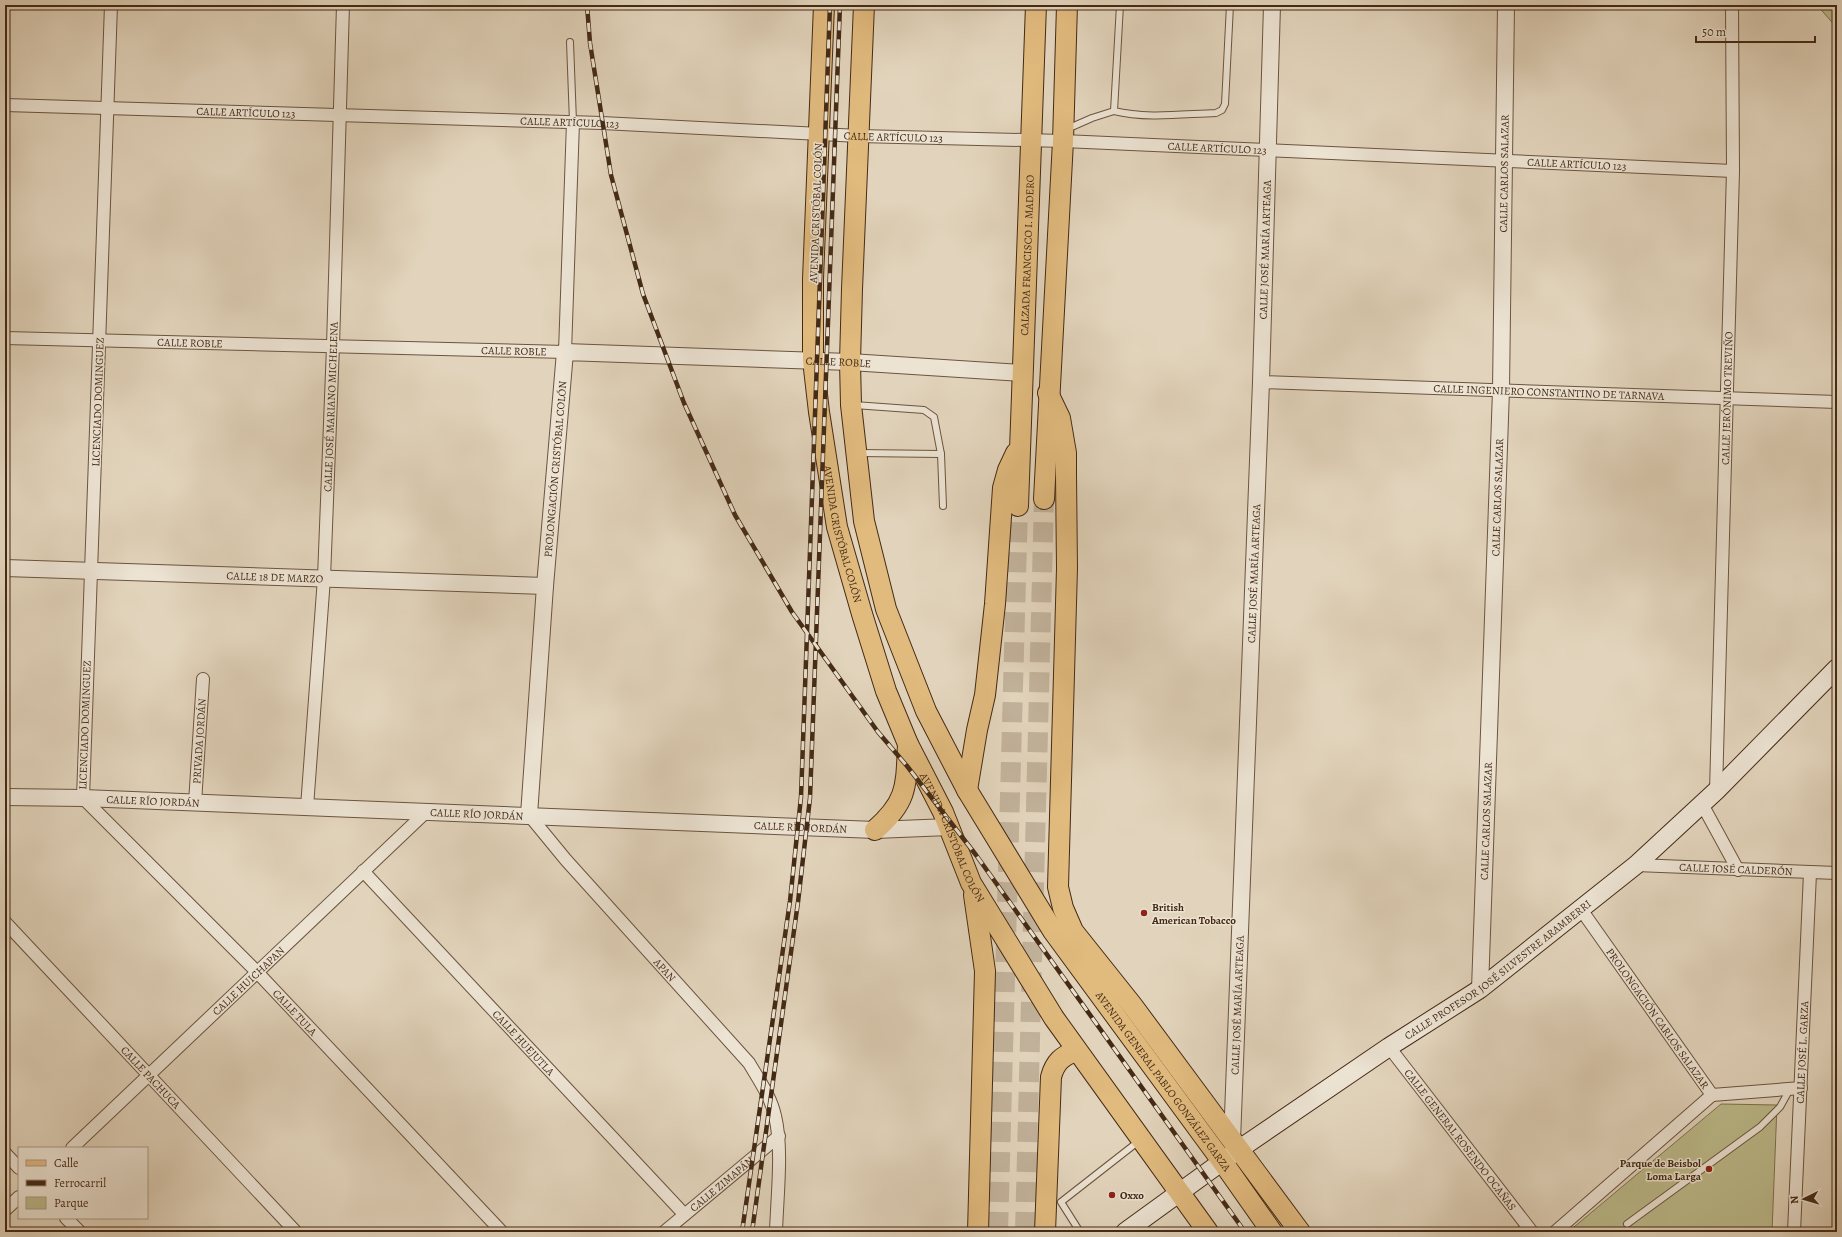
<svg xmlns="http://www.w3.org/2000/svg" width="1842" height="1237" font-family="Alegreya,serif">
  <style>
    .green { fill: #bcba8b; stroke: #807250 }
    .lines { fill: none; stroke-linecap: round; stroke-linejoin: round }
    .primary-tunnel { stroke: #c2b29b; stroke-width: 20; stroke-dasharray: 20 10; stroke-linecap: butt }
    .service-casing { stroke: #6c543f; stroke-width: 8 }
    .minor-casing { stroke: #6c543f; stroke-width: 14 }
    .tertiary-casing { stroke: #6c543f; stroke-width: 18 }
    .secondary-casing { stroke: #442a15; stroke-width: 20 }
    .primary-casing { stroke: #442a15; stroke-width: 22 }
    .service { stroke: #ece3d3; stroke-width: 6 }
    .minor { stroke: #ece3d3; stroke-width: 12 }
    .tertiary { stroke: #ece3d3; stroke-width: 16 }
    .secondary { stroke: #ece3d3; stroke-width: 18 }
    .primary { stroke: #e1ba7e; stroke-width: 20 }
    .rail-casing { stroke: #442a15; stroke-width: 4.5 }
    .rail { stroke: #ece3d3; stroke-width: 3; stroke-dasharray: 9; stroke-linecap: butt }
    .poi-dot { fill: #8f2418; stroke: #ece3d3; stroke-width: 1.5 }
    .labels { text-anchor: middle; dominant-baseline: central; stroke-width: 3; stroke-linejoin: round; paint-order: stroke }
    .street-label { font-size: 11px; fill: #442a15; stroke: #ece3d3 }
    .poi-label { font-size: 11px; font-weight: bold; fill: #442a15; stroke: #ece3d3; text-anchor: start }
  </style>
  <rect width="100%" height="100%" fill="#e2d4bc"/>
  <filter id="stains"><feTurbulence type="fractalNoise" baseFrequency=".005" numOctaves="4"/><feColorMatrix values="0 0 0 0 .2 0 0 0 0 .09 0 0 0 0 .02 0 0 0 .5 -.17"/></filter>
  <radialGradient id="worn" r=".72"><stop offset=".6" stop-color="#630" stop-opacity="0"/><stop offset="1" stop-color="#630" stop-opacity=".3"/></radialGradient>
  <g class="green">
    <path d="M 1817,5 L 1837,5 L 1837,28 Z"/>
    <path d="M 1721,1104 L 1777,1105 L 1772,1232 L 1568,1232 Z"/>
  </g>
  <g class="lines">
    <g class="primary-tunnel">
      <path d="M 998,1232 L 1018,506"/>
      <path d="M 1025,1232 L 1044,499"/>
    </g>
    <defs>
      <g id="service">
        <path d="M 1120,5 L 1114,111 C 1146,119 1183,114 1216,113 L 1222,110 L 1225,104 L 1230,5"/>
        <path d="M 570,42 L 573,122"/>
        <path d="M 1067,129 L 1092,118 L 1114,111"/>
        <path d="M 854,405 L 924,410 L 934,417 L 941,454 L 943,506"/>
        <path d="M 859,453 L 941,454"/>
        <path d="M 1627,1224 L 1760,1127 L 1780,1107 L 1790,1089"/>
        <path d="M 1080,1232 L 1061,1202 L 1139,1141"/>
        <path d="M 1517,1232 L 1526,1226"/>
      </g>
      <g id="minor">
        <path id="s1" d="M 111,5 L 83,798 L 257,972 L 502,1232"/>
        <path id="s2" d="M 5,105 L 602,123 L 859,136 L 1063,141 L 1733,171"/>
        <path id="s3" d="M 5,338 L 565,352 L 573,122"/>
        <path id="s4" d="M 1261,382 L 1837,402"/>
        <path id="s5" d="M 1716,791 L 1733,171 L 1732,5"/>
        <path id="s6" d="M 195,803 L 203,679"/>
        <path d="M 1702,804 L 1738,870"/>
        <path id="s7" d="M 307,807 L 324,578 L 333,346 L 343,5"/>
        <path id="s8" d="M 529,815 L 566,860 L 749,1063 C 759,1080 771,1097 775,1116 C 783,1148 777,1197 776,1232"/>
        <path id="s9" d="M 1636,865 L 1837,873"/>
        <path id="s10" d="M 363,871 L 684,1214"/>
        <path id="s11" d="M 1580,908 L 1712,1095"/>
        <path id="s12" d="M 5,922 L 296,1232"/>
        <path id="s13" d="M 1389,1047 L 1532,1232"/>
        <path d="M 1712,1095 L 1801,1088"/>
        <path id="s14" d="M 72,1148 L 425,813"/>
        <path d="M 5,1153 L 19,1168"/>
        <path d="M 5,1210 L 19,1197"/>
        <path d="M 66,1218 L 80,1232"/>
        <path id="s15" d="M 664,1232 L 779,1136"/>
        <path d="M 1555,1232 L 1712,1095"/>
        <path id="s16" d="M 1794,1232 L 1810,873"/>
      </g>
      <g id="tertiary">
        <path id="s17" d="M 5,568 L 545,586"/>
        <path id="s18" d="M 5,797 L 83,798 L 875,830 L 949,827"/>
        <path id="s19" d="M 529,815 L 545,586 L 565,352 L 850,362 L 1023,373"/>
        <path id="s20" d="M 1480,989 L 1501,390 L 1506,5"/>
        <path id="s21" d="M 1232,1141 L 1261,382 L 1272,5"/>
      </g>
      <g id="secondary">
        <path id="s22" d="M 1125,1232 L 1238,1150 L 1389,1047 L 1480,989 L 1636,865 L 1716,791 L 1837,668"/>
      </g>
      <g id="primary">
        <path id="s23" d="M 824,5 L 813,279 L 813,360 L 819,412 L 837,527 L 862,614 L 886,691 L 908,744 L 943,812 L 971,883 L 1054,1018 L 1208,1232"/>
        <path id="s24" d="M 864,5 L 852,289 L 850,362 L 851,405 L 864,521 L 886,609 L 926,711 L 967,790 L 1053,931 L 1222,1161 L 1272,1232"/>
        <path d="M 1048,393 L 1060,418 L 1066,453 L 1066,475 L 1067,568 L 1058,887 L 1063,908 L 1073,931 L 1132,1005 L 1300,1232"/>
        <path d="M 1044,499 L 1063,141 L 1067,5"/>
        <path id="s25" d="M 1018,506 L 1036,5"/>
        <path d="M 967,790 L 977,730 L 985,695 L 995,604 L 1003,488 L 1008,470 L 1016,453"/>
        <path d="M 875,830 C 908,801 906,786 908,744"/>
        <path d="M 974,895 L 985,971 L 978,1232"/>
        <path d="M 1045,1232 L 1051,1077 C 1055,1062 1062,1056 1076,1051"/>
      </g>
    </defs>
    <use href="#service" class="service-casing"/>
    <use href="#minor" class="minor-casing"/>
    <use href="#tertiary" class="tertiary-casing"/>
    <use href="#secondary" class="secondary-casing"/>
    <use href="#primary" class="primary-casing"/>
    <use href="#service" class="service"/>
    <use href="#minor" class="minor"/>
    <use href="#tertiary" class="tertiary"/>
    <use href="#secondary" class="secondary"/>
    <use href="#primary" class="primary"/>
    <defs>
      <g id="rail">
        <path d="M 587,5 L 590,43 L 611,175 L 643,294 L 684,403 L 735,515 L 792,612 L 878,732 L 907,766 L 976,855 L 1245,1232"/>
        <path d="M 742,1232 L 790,901 L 801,797 L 830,5"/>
        <path d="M 752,1232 L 798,902 L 810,798 L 840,5"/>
      </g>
    </defs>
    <use href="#rail" class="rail-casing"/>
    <use href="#rail" class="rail"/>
  </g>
  <g class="poi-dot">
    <circle cx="1144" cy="913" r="4"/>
    <circle cx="1709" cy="1169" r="4"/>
    <circle cx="1112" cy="1195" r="4"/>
  </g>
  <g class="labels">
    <g class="street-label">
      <text stroke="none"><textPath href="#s2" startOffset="241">CALLE ARTÍCULO 123</textPath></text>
      <text stroke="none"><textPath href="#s2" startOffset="565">CALLE ARTÍCULO 123</textPath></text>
      <text stroke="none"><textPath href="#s2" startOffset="889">CALLE ARTÍCULO 123</textPath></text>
      <text stroke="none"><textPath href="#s2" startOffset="1213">CALLE ARTÍCULO 123</textPath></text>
      <text stroke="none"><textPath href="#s2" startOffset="1573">CALLE ARTÍCULO 123</textPath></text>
      <text stroke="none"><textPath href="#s20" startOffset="816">CALLE CARLOS SALAZAR</textPath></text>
      <text transform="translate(816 213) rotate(-88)">AVENIDA CRISTÓBAL COLÓN</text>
      <text stroke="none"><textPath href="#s21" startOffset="892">CALLE JOSÉ MARÍA ARTEAGA</textPath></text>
      <text stroke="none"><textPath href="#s25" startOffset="251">CALZADA FRANCISCO I. MADERO</textPath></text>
      <text stroke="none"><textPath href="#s3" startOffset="185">CALLE ROBLE</textPath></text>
      <text stroke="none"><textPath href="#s3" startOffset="509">CALLE ROBLE</textPath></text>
      <text stroke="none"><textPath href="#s19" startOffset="738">CALLE ROBLE</textPath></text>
      <text stroke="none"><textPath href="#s4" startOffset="288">CALLE INGENIERO CONSTANTINO DE TARNAVA</textPath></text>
      <text stroke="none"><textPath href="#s5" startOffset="393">CALLE JERÓNIMO TREVIÑO</textPath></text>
      <text transform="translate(98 402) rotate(-88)">LICENCIADO DOMINGUEZ</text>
      <text stroke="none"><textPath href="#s7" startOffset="401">CALLE JOSÉ MARIANO MICHELENA</textPath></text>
      <text stroke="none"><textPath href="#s19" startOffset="347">PROLONGACIÓN CRISTÓBAL COLÓN</textPath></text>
      <text stroke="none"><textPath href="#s20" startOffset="492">CALLE CARLOS SALAZAR</textPath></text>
      <text stroke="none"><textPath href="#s23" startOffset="532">AVENIDA CRISTÓBAL COLÓN</textPath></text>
      <text stroke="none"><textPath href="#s21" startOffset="568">CALLE JOSÉ MARÍA ARTEAGA</textPath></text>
      <text stroke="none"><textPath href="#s17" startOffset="270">CALLE 18 DE MARZO</textPath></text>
      <text transform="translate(85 725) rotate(-88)">LICENCIADO DOMINGUEZ</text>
      <text stroke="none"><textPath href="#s6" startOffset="62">PRIVADA JORDÁN</textPath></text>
      <text stroke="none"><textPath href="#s18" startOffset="148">CALLE RÍO JORDÁN</textPath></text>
      <text stroke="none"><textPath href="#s18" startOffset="472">CALLE RÍO JORDÁN</textPath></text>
      <text stroke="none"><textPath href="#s20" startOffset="168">CALLE CARLOS SALAZAR</textPath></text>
      <text stroke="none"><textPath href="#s18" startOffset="796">CALLE RÍO JORDÁN</textPath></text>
      <text stroke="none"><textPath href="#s23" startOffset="856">AVENIDA CRISTÓBAL COLÓN</textPath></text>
      <text stroke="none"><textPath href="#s9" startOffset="100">CALLE JOSÉ CALDERÓN</textPath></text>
      <text stroke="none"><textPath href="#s8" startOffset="206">APAN</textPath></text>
      <text stroke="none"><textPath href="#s22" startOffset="456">CALLE PROFESOR JOSÉ SILVESTRE ARAMBERRI</textPath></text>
      <text stroke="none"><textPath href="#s14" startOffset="243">CALLE HUICHAPAN</textPath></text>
      <text stroke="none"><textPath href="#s21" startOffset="136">CALLE JOSÉ MARÍA ARTEAGA</textPath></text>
      <text stroke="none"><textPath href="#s1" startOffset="1095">CALLE TULA</textPath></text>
      <text stroke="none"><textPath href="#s11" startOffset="135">PROLONGACIÓN CARLOS SALAZAR</textPath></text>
      <text stroke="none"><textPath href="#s10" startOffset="235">CALLE HUEJUTLA</textPath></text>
      <text stroke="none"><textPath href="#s16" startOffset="180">CALLE JOSÉ L. GARZA</textPath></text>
      <text stroke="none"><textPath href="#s12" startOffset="213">CALLE PACHUCA</textPath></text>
      <text stroke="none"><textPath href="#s24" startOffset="1158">AVENIDA GENERAL PABLO GONZÁLEZ GARZA</textPath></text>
      <text stroke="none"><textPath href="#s13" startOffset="117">CALLE GENERAL ROSENDO OCAÑAS</textPath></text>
      <text stroke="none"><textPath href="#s15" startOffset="75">CALLE ZIMAPÁN</textPath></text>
    </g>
    <g class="poi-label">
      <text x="1152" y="907">British<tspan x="1152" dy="13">American Tobacco</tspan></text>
      <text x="1701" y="1163" text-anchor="end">Parque de Beisbol<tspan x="1701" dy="13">Loma Larga</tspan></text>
      <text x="1120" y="1195">Oxxo</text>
    </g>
  </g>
  <rect width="1842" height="1237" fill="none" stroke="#e2d4bc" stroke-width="20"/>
  <rect x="6" y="6" width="1830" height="1225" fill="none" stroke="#442a15" stroke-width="2"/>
  <rect x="10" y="10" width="1822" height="1217" fill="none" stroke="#442a15"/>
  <rect x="18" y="1147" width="130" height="72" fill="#ece3d3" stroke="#a99987"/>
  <rect x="26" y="1160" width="20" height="6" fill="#e1ba7e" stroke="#a99987"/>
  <text x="54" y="1167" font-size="12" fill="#442a15">Calle</text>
  <rect x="26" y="1180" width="20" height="6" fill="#442a15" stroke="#a99987"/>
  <text x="54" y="1187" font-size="12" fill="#442a15">Ferrocarril</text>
  <rect x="26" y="1197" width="20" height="12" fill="#bcba8b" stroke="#a99987"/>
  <text x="54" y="1207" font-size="12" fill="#442a15">Parque</text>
  <g transform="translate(1804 1199) rotate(265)" stroke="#ece3d3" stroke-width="3" paint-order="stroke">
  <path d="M0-3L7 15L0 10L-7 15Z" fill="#442a15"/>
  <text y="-6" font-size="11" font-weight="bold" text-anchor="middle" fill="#442a15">N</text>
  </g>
  <path d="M1696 36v6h119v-6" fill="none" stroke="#442a15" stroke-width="2"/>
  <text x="1702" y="36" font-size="12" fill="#442a15" stroke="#ece3d3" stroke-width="3" paint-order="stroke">50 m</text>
  <rect width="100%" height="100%" filter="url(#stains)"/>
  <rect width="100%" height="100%" fill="url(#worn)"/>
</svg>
